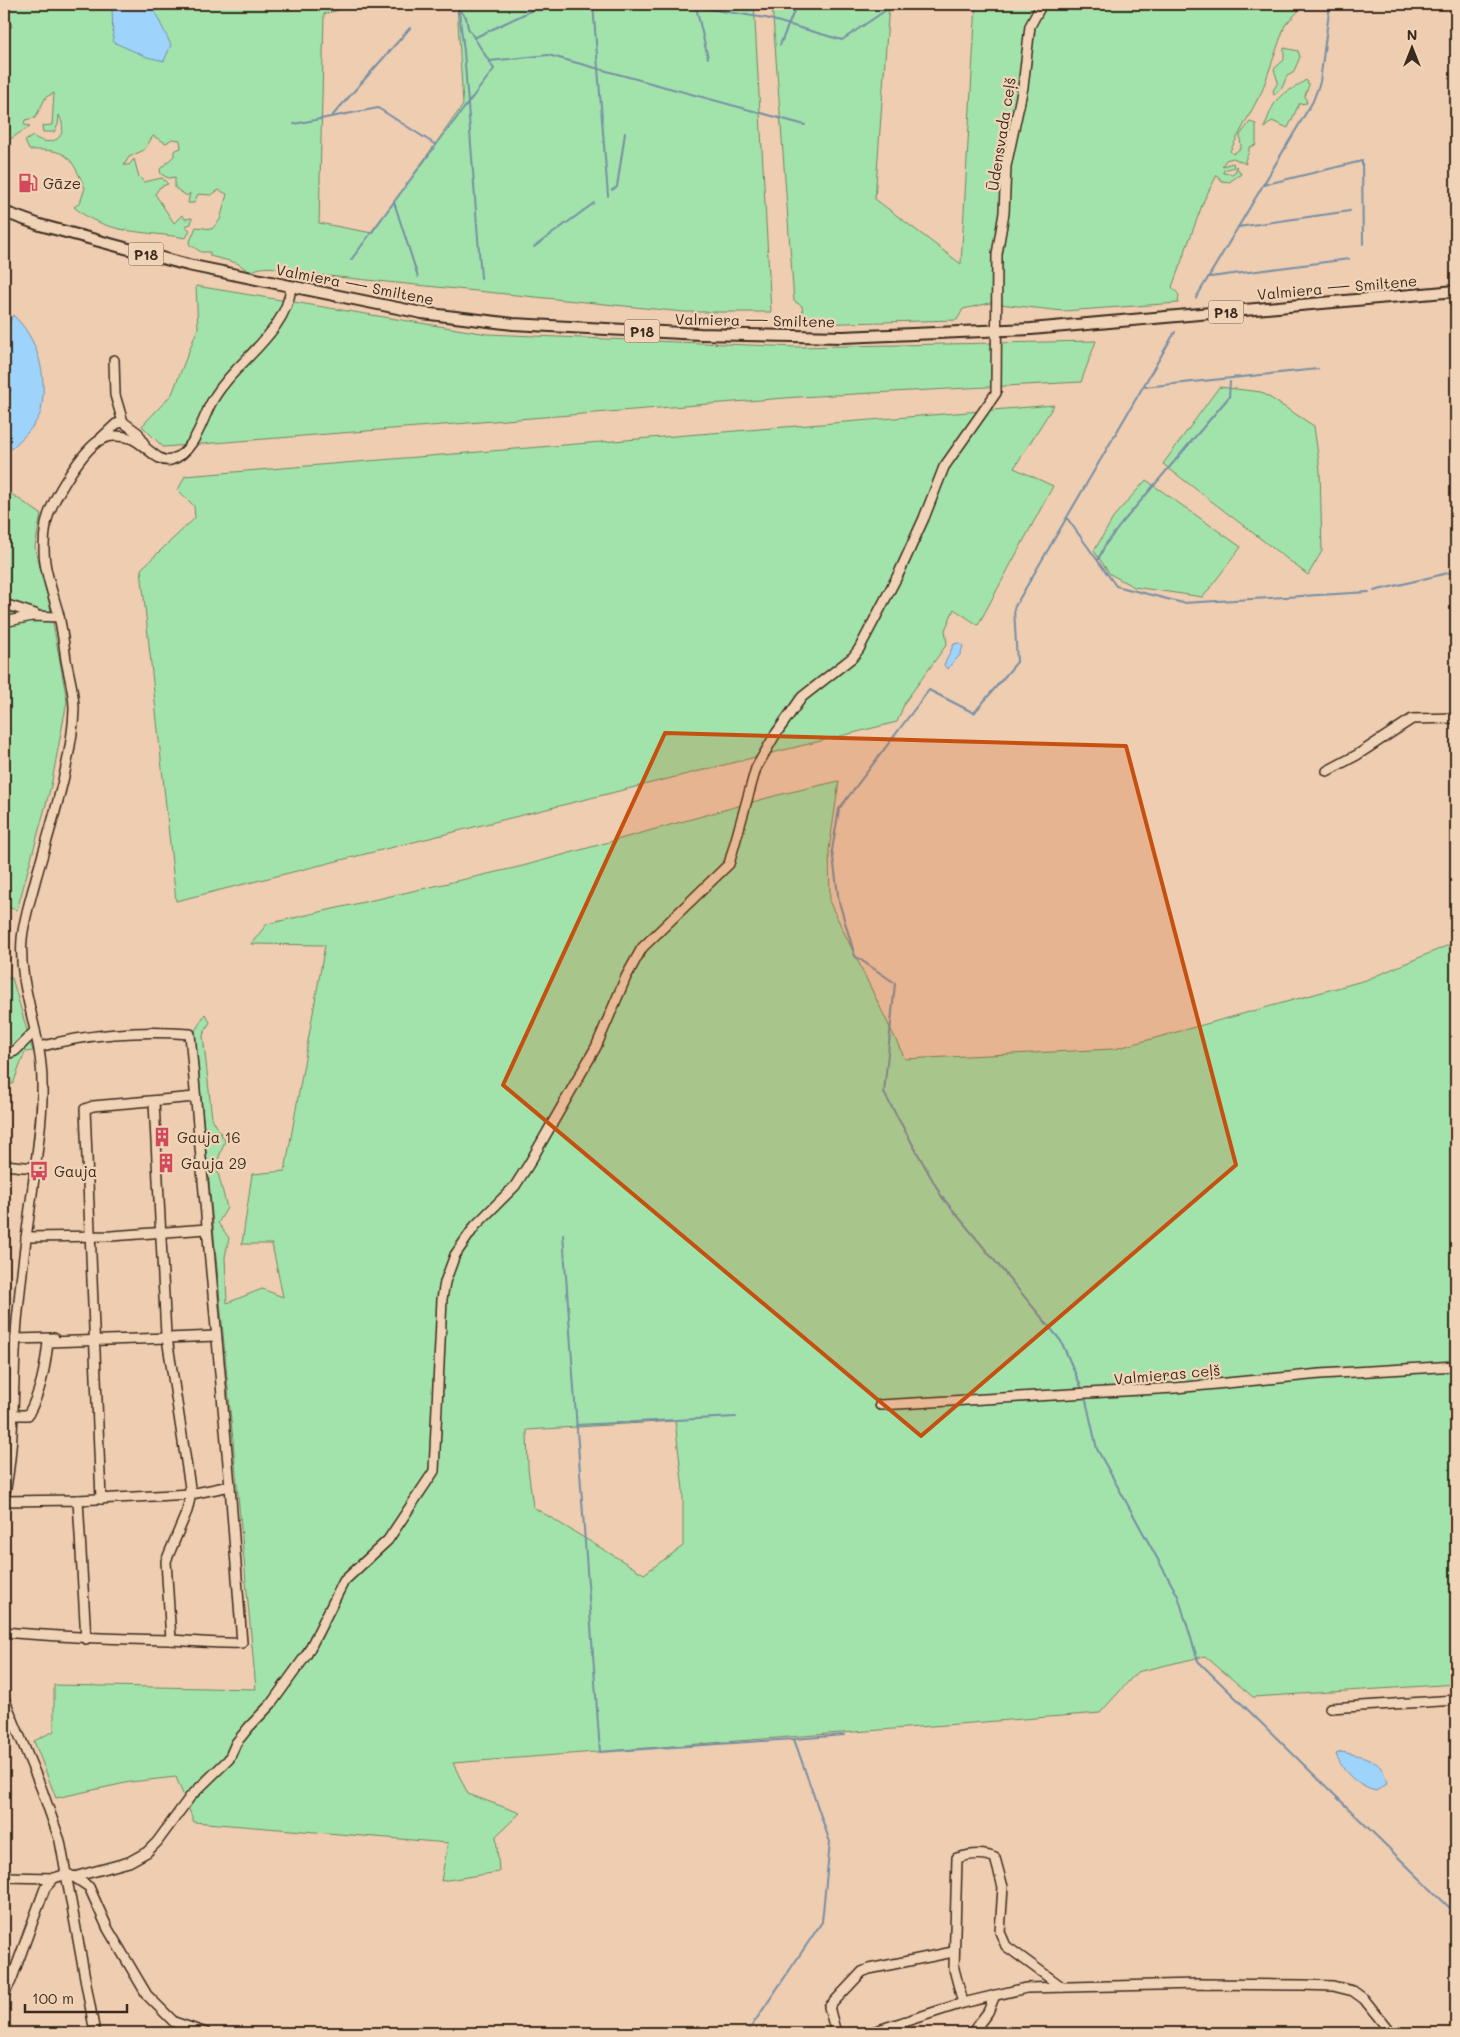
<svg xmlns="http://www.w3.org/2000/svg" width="1460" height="2037" font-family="Mali,sans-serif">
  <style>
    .green { fill: #a2e3ac; stroke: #6e8665; fill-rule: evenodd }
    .water { fill: #9ed3fc; stroke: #768fa3 }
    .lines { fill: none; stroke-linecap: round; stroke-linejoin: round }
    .stream { stroke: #768fa3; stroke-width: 2 }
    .minor-casing { stroke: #3b2a1e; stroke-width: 12 }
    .major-casing { stroke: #3b2a1e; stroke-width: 14 }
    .minor { stroke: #f1d4b7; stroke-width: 9 }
    .major { stroke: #f1d4b7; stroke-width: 10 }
    .marked { fill: #c55010; fill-opacity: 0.2; stroke: #c55010; stroke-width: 4; stroke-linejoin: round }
    .labels { text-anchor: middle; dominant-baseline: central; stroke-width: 4.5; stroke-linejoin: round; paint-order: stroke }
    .shield { fill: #f1d4b7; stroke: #725d4c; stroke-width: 1 }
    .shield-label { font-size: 14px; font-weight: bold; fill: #3b2a1e }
    .street-label { font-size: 15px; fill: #3b2a1e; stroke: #f1d4b7 }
    .poi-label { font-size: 15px; fill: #3b2a1e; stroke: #f1d4b7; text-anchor: start }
  </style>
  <rect width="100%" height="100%" fill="#efcdb1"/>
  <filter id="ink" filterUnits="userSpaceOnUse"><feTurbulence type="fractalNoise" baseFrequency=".02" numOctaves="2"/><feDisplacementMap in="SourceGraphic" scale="10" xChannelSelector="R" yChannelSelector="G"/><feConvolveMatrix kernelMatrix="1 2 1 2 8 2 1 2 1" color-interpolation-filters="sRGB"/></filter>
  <g filter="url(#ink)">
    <g class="green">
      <path d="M 4,4 L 408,4 L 379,11 L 356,5 L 324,14 L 319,223 L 372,233 L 463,105 L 457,4 L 754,4 L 771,312 L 684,312 L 308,274 C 289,271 267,262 250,272 L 237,263 L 210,256 L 210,252 L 201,252 L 189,244 L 196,227 L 212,229 L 220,220 L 227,194 L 219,190 L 211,195 L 198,194 L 194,203 L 188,203 L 190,193 L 187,196 L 175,188 L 175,177 L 168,178 L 161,174 L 160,169 L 174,156 L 174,151 L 181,148 L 180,140 L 172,139 L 166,143 L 153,136 L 144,150 L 129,157 L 124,165 L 129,165 L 134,159 L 139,177 L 144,182 L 162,178 L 168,184 L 160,187 L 155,194 L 174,223 L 182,215 L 185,219 L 192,218 L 191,224 L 185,226 L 190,230 L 186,238 C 148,231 105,235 74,207 L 80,203 L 85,188 C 70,155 68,149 29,150 L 25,141 L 33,136 C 50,149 71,138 59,115 L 58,125 L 54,132 L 43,132 L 42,126 L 52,125 L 54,93 L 46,97 L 35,118 L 25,120 L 24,125 L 30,126 L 6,142 L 4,138 L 4,35 L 5,27 L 12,27 L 11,23 L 4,24 Z"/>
      <path d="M 772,4 L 889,4 L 875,199 L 961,264 L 976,4 L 1305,4 L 1285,25 L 1262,91 L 1230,151 L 1233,154 L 1241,148 L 1240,135 L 1250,122 L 1256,124 L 1256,145 L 1249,147 L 1249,152 L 1245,160 L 1246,164 L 1233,158 L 1226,160 L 1222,166 L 1233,163 L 1234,167 L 1224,170 L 1223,173 L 1232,174 L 1236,171 L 1236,166 L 1241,174 L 1229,182 L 1222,181 L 1217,175 L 1204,200 L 1172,287 L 1179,295 L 1178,303 L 1063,311 L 990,303 L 963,309 L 957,320 L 809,324 L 803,318 L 802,306 L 794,301 Z"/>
      <path d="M 1284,48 L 1298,51 L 1300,57 L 1293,73 L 1287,76 L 1282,88 L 1274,95 L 1273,91 L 1278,82 L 1274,69 L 1284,60 Z"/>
      <path d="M 1306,80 L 1309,85 L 1305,96 L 1307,103 L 1299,104 L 1288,128 L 1272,121 L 1264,128 C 1278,91 1276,100 1306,80 Z"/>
      <path d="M 196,286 L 487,334 L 796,347 L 1096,341 L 1081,382 L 798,397 L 163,447 L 142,426 L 172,394 L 198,328 Z"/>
      <path d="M 1219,387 L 1261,392 L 1314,426 L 1320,470 L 1322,551 L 1308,575 L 1163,464 Z"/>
      <path d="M 1054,405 L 1014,468 L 1053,486 L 978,625 L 954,609 L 945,630 L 947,644 L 905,702 L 897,722 L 176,901 L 141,569 L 195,518 L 194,506 L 178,490 L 185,476 Z"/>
      <path d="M 1146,480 L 1241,547 L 1203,597 L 1134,587 L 1110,574 L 1094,551 L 1115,515 Z"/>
      <path d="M 4,489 L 41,514 L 35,547 L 50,606 L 67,701 L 51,786 L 17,910 L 4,906 Z"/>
      <path d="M 839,781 L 829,850 L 830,903 L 905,1059 L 1115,1049 L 1366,980 L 1456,942 L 1456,1684 L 1253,1697 L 1205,1656 L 1137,1672 L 1100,1713 L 453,1763 L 468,1794 L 520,1813 L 496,1836 L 499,1872 L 441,1881 L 448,1843 L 194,1822 L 176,1777 L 130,1782 L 56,1798 L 34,1741 L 54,1731 L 54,1685 L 256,1689 L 195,1031 L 205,1014 L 210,1022 L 203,1035 L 212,1118 L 225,1141 L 216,1165 L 227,1208 L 218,1223 L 229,1238 L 225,1257 L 227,1303 L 262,1289 L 283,1297 L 272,1244 L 242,1244 L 252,1174 L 285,1171 L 325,945 L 251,944 L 267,924 L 523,866 L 778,795 ZM 675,1421 L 683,1490 L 683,1546 L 644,1574 L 533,1507 L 528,1468 L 527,1430 Z"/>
      <path d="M 4,978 L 12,978 L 33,1051 L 25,1052 L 13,1084 L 4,1083 Z"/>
    </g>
    <g class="water">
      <path d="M 112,4 L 151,4 L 171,45 L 164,61 L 147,57 L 113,42 Z"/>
      <path d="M 13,315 C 38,338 48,376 41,411 C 38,424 15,447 4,454 L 4,402 L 11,391 L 4,350 L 4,332 Z"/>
      <path d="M 959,643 L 963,646 L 960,655 L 947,669 L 944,665 L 954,644 Z"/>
      <path d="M 1342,1752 C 1365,1757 1383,1758 1387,1784 L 1376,1791 C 1359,1788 1342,1771 1336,1754 Z"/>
    </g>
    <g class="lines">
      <g class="stream">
        <path d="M 458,4 L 464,51 L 481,278"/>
        <path d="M 593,4 L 608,196"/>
        <path d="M 669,4 L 696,7 L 696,4"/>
        <path d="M 474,38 L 545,4"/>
        <path d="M 780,45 L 797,4"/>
        <path d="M 708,58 L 696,7 L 766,18 L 842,40 L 895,4"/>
        <path d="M 490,61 L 548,55 L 805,125"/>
        <path d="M 332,116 L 410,28"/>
        <path d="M 294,124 L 378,108 L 436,145 L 494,69 L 468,28 L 466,17 L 459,10"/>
        <path d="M 1263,185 L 1362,161 L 1363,244"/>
        <path d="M 612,190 L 617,187 L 625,133"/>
        <path d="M 394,202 L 418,277"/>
        <path d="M 1238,227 L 1350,211"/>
        <path d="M 534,247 L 594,203"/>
        <path d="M 351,260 L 436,145"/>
        <path d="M 1210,277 L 1349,259"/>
        <path d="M 1196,298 L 1313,101 L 1320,82 L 1330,4"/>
        <path d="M 1144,387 L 1318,369"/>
        <path d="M 1067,518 L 1116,586 L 1183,603 L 1369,592"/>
        <path d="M 1098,560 L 1105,545 L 1122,523 L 1229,397 L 1230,382"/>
        <path d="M 1374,591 L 1456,571"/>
        <path d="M 563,1234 L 600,1752 L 794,1739 L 830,1842 L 822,1922 L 747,2033"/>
        <path d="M 1083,1391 L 1061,1341 L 942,1197 L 884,1093 L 895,983 L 855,956 L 839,902 L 832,850 L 839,809 L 929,690 L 974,713 L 1017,662 L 1014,608 L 1175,332"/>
        <path d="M 1085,1396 L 1097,1449 L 1178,1596 L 1198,1661 L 1456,1914"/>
        <path d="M 576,1425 L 736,1417"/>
        <path d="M 794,1739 L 844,1735"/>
      </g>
      <defs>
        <g id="minor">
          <path d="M 114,360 L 115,395 L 123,422"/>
          <path d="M 101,438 L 116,424 L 123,422 L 138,433 L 144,444"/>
          <path d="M 4,604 L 35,614"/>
          <path d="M 4,622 L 32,616 L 59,617"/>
          <path d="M 1327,771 L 1357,755 L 1412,719 L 1456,718"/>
          <path d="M 39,1047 C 86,1034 141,1030 190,1034 L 230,1486"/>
          <path d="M 4,1055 L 15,1051 L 35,1031"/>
          <path d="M 154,1102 L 166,1335 L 167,1338 L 216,1336"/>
          <path d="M 4,1165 L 35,1168"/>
          <path d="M 26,1237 L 111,1236 L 207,1229"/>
          <path d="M 15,1339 L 54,1338"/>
          <path d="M 4,1348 L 15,1349"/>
          <path d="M 880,1405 L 1175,1388 L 1320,1374 L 1456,1366"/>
          <path d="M 4,1498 C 17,1437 11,1373 18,1311 C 22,1269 27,1228 33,1186 C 37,1152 43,1117 42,1083 C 42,1033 18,988 22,939 C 24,918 31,898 36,878 C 50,829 73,758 74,708 C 74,692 69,676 66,660 C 64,644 62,628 58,612 C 48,577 40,561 46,524 C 50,502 79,456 97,442 C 106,435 119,435 130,438 C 145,443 158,464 171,460 C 193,453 201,424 210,405 C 231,363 286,336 291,287"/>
          <path d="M 101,1499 L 85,1109 L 93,1106 L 195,1097"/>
          <path d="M 78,1500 L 191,1494 L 187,1511 L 166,1561 L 171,1640"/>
          <path d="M 4,1501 L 78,1500 L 86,1639"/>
          <path d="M 4,1632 C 59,1637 114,1639 169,1640 C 194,1641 217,1644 242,1643 L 230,1486 L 191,1494 L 167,1338 L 48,1342 C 45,1369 41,1391 28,1415 L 12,1415"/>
          <path d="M 4,1698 L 42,1790 L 60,1841 L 95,2033"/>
          <path d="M 1330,1708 L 1456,1700"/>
          <path d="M 4,1877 L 54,1878 L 67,1874 L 74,1877 L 129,1862 L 147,1852 L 157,1842 L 190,1797 L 229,1759 L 236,1743 L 249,1727 L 271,1704 L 307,1654 L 344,1581 L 388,1540 L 434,1471 L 442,1299 L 445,1282 L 455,1255 L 475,1226 L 515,1186 L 529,1164 L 596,1047 L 626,977 L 642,948 L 729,864 L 756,768 L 775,735 L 802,697 L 853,657 L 859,649 L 899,573 L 924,518 L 944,467 L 996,393 L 997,254 L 1004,213 L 1006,166 L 1023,87 L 1030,26 L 1042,4"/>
          <path d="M 74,1877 L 89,1887 L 108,1929 L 147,1995 L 174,2022 L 206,2033"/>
          <path d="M 4,1994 L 11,1981 L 45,1888 L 54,1878"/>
          <path d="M 963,2003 L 954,1969 L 957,1858 C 970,1854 983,1852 995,1858 L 1003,1887 L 1000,1932 L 1006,1946 L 1062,1987"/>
          <path d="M 836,2033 L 829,2007 L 862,1972 L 869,1969 L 953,1952"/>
          <path d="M 869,2033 L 963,2003 L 1026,1988 L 1199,1984 L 1302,1985 L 1333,1986 L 1353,1991 L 1364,1999 L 1391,2033"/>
          <path d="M 972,2033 L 988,2012 L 995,1995"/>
        </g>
        <path id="major" d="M 4,212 L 40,225 L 188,265 L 422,313 L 513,324 L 700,334 L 843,337 L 1031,329 L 1456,291"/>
      </defs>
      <use href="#minor" class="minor-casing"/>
      <use href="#major" class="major-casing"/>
      <use href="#minor" class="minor"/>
      <use href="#major" class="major"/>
    </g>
  </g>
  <path class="marked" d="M 665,733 L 1126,746 L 1236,1165 L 921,1436 L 503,1085 Z"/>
  <defs>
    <symbol id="fuel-bare" viewBox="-9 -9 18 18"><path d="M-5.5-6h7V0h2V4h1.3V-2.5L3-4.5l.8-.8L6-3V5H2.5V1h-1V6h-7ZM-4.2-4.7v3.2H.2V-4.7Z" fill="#d1495b" stroke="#f1d4b7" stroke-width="2.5" paint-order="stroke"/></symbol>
    <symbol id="building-bare" viewBox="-9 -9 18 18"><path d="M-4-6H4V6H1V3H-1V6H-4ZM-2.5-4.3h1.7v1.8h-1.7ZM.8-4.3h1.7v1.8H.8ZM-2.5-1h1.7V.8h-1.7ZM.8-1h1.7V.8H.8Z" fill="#d1495b" stroke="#f1d4b7" stroke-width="2.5" paint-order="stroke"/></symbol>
    <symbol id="bus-bare" viewBox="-9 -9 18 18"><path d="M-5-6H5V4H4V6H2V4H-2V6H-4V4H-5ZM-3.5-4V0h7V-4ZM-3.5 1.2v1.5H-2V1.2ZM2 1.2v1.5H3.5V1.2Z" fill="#d1495b" stroke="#f1d4b7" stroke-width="2.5" paint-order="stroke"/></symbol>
  </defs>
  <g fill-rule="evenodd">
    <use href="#fuel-bare" x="14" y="169" width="28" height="28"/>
    <use href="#building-bare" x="148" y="1123" width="28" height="28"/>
    <use href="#building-bare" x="152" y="1149" width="28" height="28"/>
    <use href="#bus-bare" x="25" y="1157" width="28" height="28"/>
  </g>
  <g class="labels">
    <g class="shield">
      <rect x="128.5" y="242.5" width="35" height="23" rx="4"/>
      <rect x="1208.5" y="300.5" width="35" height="23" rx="4"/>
      <rect x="624.5" y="319.5" width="35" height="23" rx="4"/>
    </g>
    <g class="shield-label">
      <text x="146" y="254">P18</text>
      <text x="1226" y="312">P18</text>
      <text x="642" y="331">P18</text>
    </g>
    <g class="street-label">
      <text transform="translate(1001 134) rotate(-81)">Ūdensvada ceļš</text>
      <text transform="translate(355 284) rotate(11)">Valmiera — Smiltene</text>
      <text transform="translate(1337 287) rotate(-5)">Valmiera — Smiltene</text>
      <text transform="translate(755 320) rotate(1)">Valmiera — Smiltene</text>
      <text transform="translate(1167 1374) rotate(-5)">Valmieras ceļš</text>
    </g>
    <g class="poi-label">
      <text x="43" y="183">Gāze</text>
      <text x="177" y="1137">Gauja 16</text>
      <text x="181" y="1163">Gauja 29</text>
      <text x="54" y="1171">Gauja</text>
    </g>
  </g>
  <rect width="1460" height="2037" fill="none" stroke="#f1d4b7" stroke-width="20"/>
  <rect x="10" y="10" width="1440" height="2017" fill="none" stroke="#3b2a1e" stroke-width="2" filter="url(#ink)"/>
  <g transform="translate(1412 48)" stroke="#f1d4b7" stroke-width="4" paint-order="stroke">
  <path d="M0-4L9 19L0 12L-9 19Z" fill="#3b2a1e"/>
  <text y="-8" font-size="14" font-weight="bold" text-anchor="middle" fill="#3b2a1e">N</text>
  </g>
  <path d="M25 2004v8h102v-8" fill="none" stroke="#3b2a1e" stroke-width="2.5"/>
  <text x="32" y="2004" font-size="15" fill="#3b2a1e" stroke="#f1d4b7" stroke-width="4" paint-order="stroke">100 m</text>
</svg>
